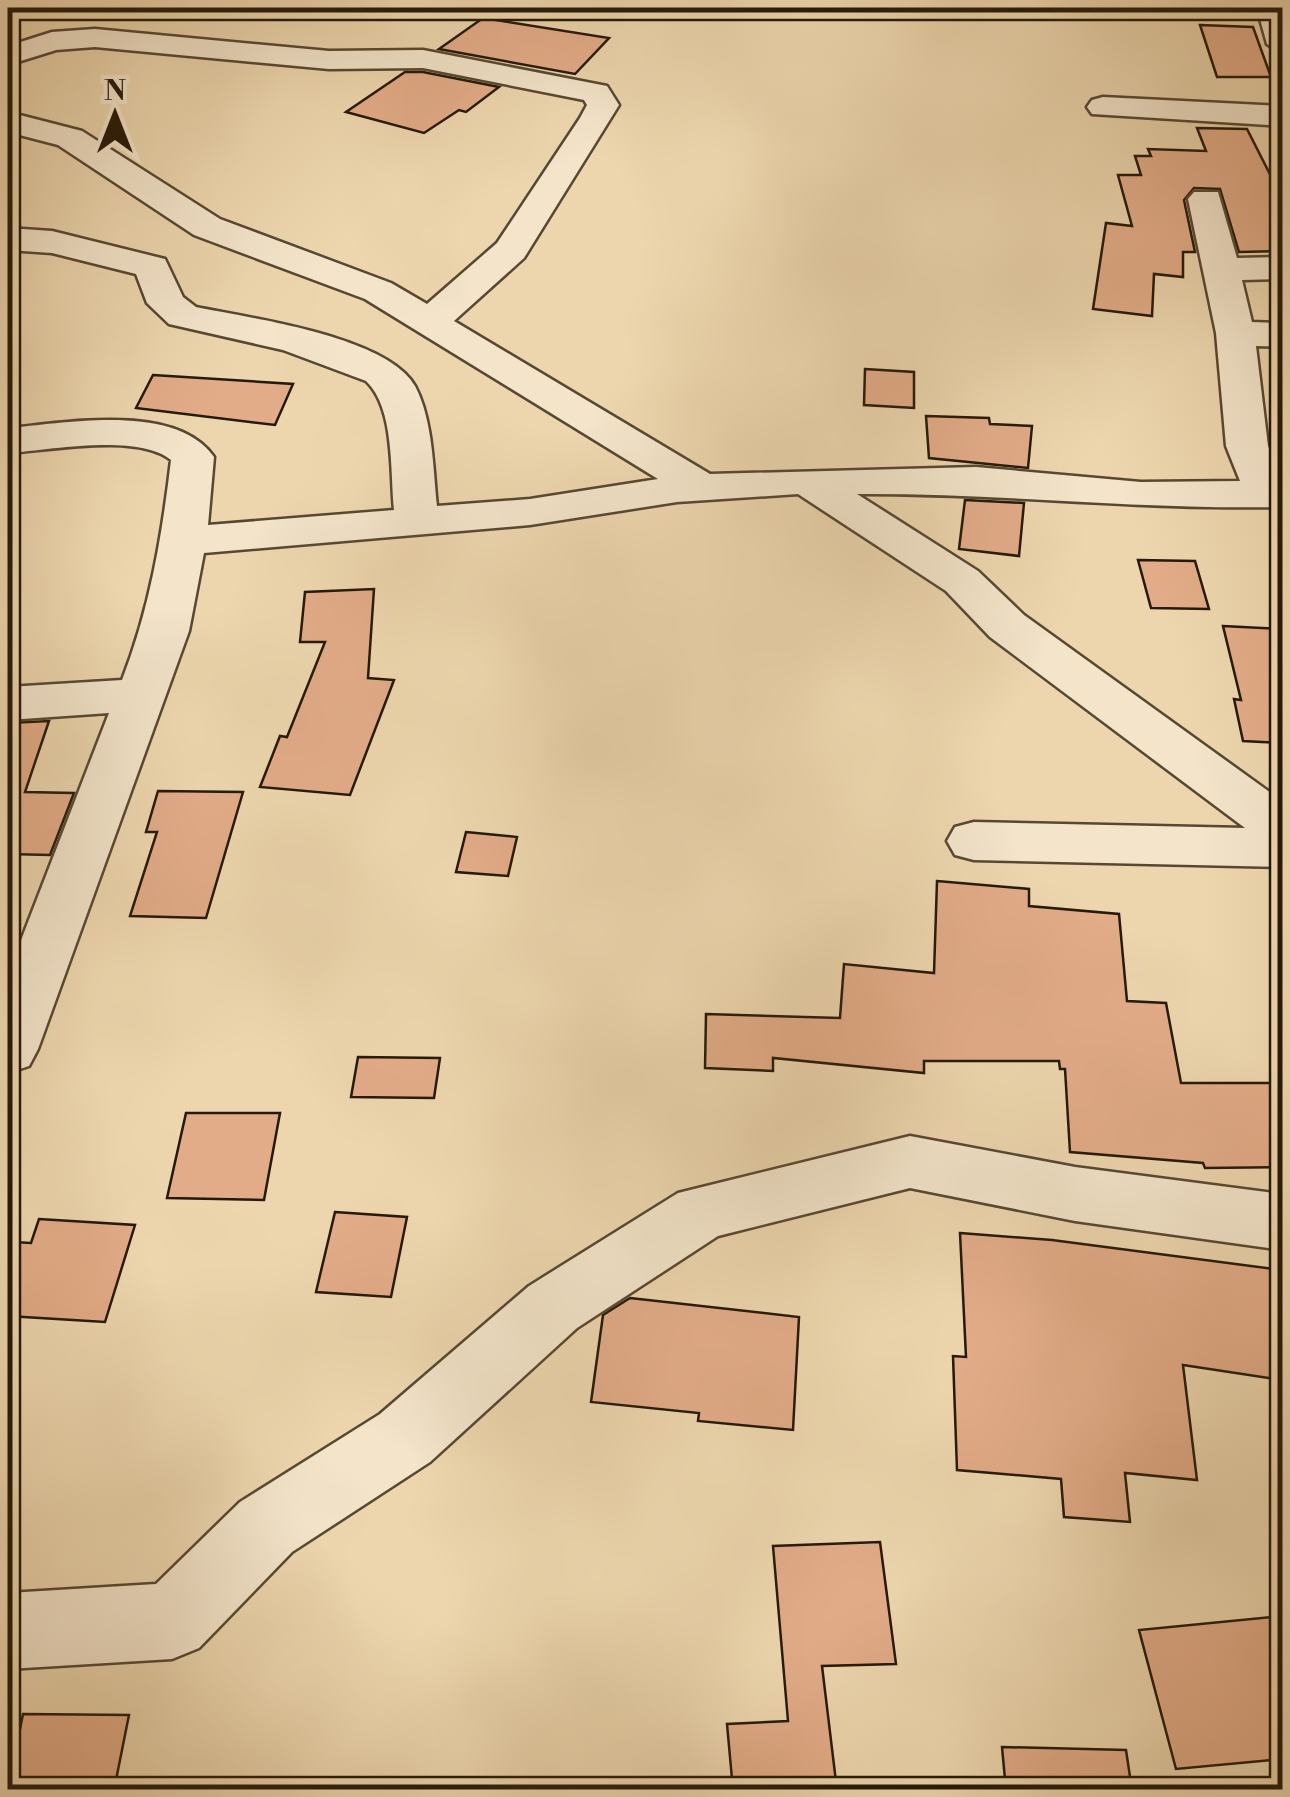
<svg xmlns="http://www.w3.org/2000/svg" width="1290" height="1797" font-family="'Libre Bodoni',serif">
  <style>
    .building { fill: #e2ac88; stroke: #251909; stroke-width: 2.5 }
    .lines { fill: none; stroke-linecap: round; stroke-linejoin: round }
    .minor-casing { stroke: #574832; stroke-width: 5 }
    .minor { fill: #f3e4ca; fill-rule: evenodd }
  </style>
  <rect width="100%" height="100%" fill="#edd6ae"/>
  <filter id="stains"><feTurbulence type="fractalNoise" baseFrequency=".002" numOctaves="4"/><feColorMatrix values="0 0 0 0 .2 0 0 0 0 .09 0 0 0 0 .02 0 0 0 .5 -.17"/></filter>
  <radialGradient id="worn" r=".72"><stop offset=".6" stop-color="#630" stop-opacity="0"/><stop offset="1" stop-color="#630" stop-opacity=".3"/></radialGradient>
  <g class="building">
    <path d="M 483,18 L 609,38 L 575,74 L 439,49 Z"/>
    <path d="M 1200,25 L 1253,27 L 1271,77 L 1217,77 Z"/>
    <path d="M 405,72 L 423,72 L 499,87 L 466,112 L 459,110 L 424,133 L 346,112 Z"/>
    <path d="M 1197,128 L 1247,129 L 1282,198 L 1282,251 L 1239,252 L 1220,189 L 1194,188 L 1184,200 L 1195,252 L 1183,252 L 1183,277 L 1154,274 L 1152,316 L 1093,309 L 1106,223 L 1132,226 L 1118,175 L 1141,175 L 1135,156 L 1151,156 L 1148,149 L 1206,151 Z"/>
    <path d="M 865,369 L 914,372 L 914,408 L 864,405 Z"/>
    <path d="M 153,375 L 293,384 L 275,425 L 136,408 Z"/>
    <path d="M 926,416 L 989,418 L 990,424 L 1032,426 L 1028,468 L 929,458 Z"/>
    <path d="M 965,500 L 1024,503 L 1019,556 L 959,549 Z"/>
    <path d="M 1138,560 L 1195,561 L 1209,609 L 1151,608 Z"/>
    <path d="M 374,589 L 368,678 L 394,680 L 350,795 L 260,787 L 280,736 L 287,737 L 325,642 L 300,642 L 305,592 Z"/>
    <path d="M 1223,626 L 1282,629 L 1282,743 L 1243,741 L 1234,699 L 1241,700 Z"/>
    <path d="M 49,721 L 25,792 L 74,793 L 50,855 L 8,854 L 8,723 Z"/>
    <path d="M 158,791 L 243,792 L 206,918 L 130,916 L 157,832 L 146,832 Z"/>
    <path d="M 466,832 L 517,837 L 508,876 L 456,872 Z"/>
    <path d="M 937,881 L 1029,889 L 1029,906 L 1119,914 L 1127,1001 L 1166,1003 L 1181,1083 L 1282,1083 L 1282,1167 L 1205,1168 L 1203,1163 L 1070,1152 L 1065,1069 L 1060,1069 L 1059,1061 L 924,1061 L 924,1073 L 773,1058 L 773,1071 L 705,1068 L 706,1014 L 840,1018 L 844,964 L 934,973 Z"/>
    <path d="M 358,1057 L 440,1058 L 434,1098 L 351,1097 Z"/>
    <path d="M 186,1113 L 280,1113 L 264,1200 L 167,1198 Z"/>
    <path d="M 335,1212 L 407,1217 L 391,1297 L 316,1292 Z"/>
    <path d="M 39,1219 L 135,1225 L 105,1322 L 8,1316 L 8,1260 L 14,1242 L 31,1243 Z"/>
    <path d="M 960,1233 L 1052,1240 L 1282,1270 L 1282,1380 L 1183,1365 L 1197,1480 L 1125,1473 L 1130,1522 L 1064,1517 L 1061,1479 L 957,1470 L 953,1356 L 966,1357 Z"/>
    <path d="M 630,1298 L 799,1317 L 793,1430 L 698,1421 L 699,1413 L 591,1402 L 603,1315 Z"/>
    <path d="M 880,1542 L 896,1664 L 822,1666 L 837,1790 L 733,1790 L 727,1724 L 788,1721 L 773,1546 Z"/>
    <path d="M 1282,1616 L 1282,1759 L 1176,1769 L 1139,1630 Z"/>
    <path d="M 23,1714 L 129,1715 L 114,1790 L 8,1790 Z"/>
    <path d="M 1002,1747 L 1126,1750 L 1132,1790 L 1006,1790 Z"/>
  </g>
  <g class="lines">
    <defs>
      <g id="minor">
        <path d="M 1257,8 L 1282,8 L 1282,53 L 1267,44 Z"/>
        <path d="M 95,29 L 329,51 L 423,50 L 607,86 L 619,105 L 524,258 L 454,321 L 710,474 L 976,467 L 1141,482 L 1240,481 L 1226,446 L 1216,333 L 1188,199 L 1194,192 L 1218,192 L 1237,258 L 1282,257 L 1282,279 L 1242,280 L 1252,322 L 1282,323 L 1282,347 L 1256,346 L 1268,446 L 1282,480 L 1282,507 C 1140,510 999,493 857,494 L 978,571 L 1024,615 L 1282,801 L 1282,867 L 974,860 L 955,855 L 947,841 L 955,827 L 974,822 L 1245,828 L 990,637 L 946,591 L 798,494 L 677,502 L 530,525 L 204,553 L 189,631 L 38,1049 L 29,1066 L 8,1073 L 8,974 L 109,713 L 8,720 L 8,687 L 122,680 C 150,608 162,536 171,460 C 138,433 51,450 8,453 L 8,428 C 66,423 176,402 214,457 L 208,525 L 394,510 C 390,472 395,408 366,381 L 283,350 L 169,324 L 147,303 L 136,274 L 52,253 L 8,250 L 8,228 L 52,231 L 165,259 L 183,297 L 196,307 C 249,318 387,336 415,386 C 433,420 433,469 437,506 L 530,499 L 658,479 L 365,299 L 194,235 L 58,145 L 8,132 L 8,112 L 82,131 L 220,219 L 391,283 L 427,304 L 497,243 L 580,118 L 587,105 L 584,100 L 423,68 L 329,69 L 95,47 L 56,50 L 8,65 L 8,46 L 52,32 Z"/>
        <path d="M 1103,97 L 1282,106 L 1282,126 L 1092,114 L 1087,107 L 1092,100 Z"/>
        <path d="M 910,1136 L 1075,1167 L 1282,1194 L 1282,1250 L 1075,1221 L 910,1188 L 718,1236 L 577,1328 L 430,1462 L 292,1552 L 199,1648 L 172,1659 L 8,1669 L 8,1593 L 156,1584 L 240,1502 L 380,1414 L 529,1286 L 678,1193 Z"/>
      </g>
    </defs>
    <use href="#minor" class="minor-casing"/>
    <use href="#minor" class="minor"/>
  </g>
  <rect width="1290" height="1797" fill="none" stroke="#edd6ae" stroke-width="40"/>
  <rect x="10" y="10" width="1270" height="1777" fill="none" stroke="#251909" stroke-width="5"/>
  <rect x="20" y="20" width="1250" height="1757" fill="none" stroke="#251909" stroke-width="2.5"/>
  <g transform="translate(115 115)" stroke="#f3e4ca" stroke-width="8" paint-order="stroke">
  <path d="M0-8L18 38L0 25L-18 38Z" fill="#251909"/>
  <text y="-15" font-size="28" font-weight="bold" text-anchor="middle" fill="#251909">N</text>
  </g>
  <rect width="100%" height="100%" filter="url(#stains)"/>
  <rect width="100%" height="100%" fill="url(#worn)"/>
</svg>
